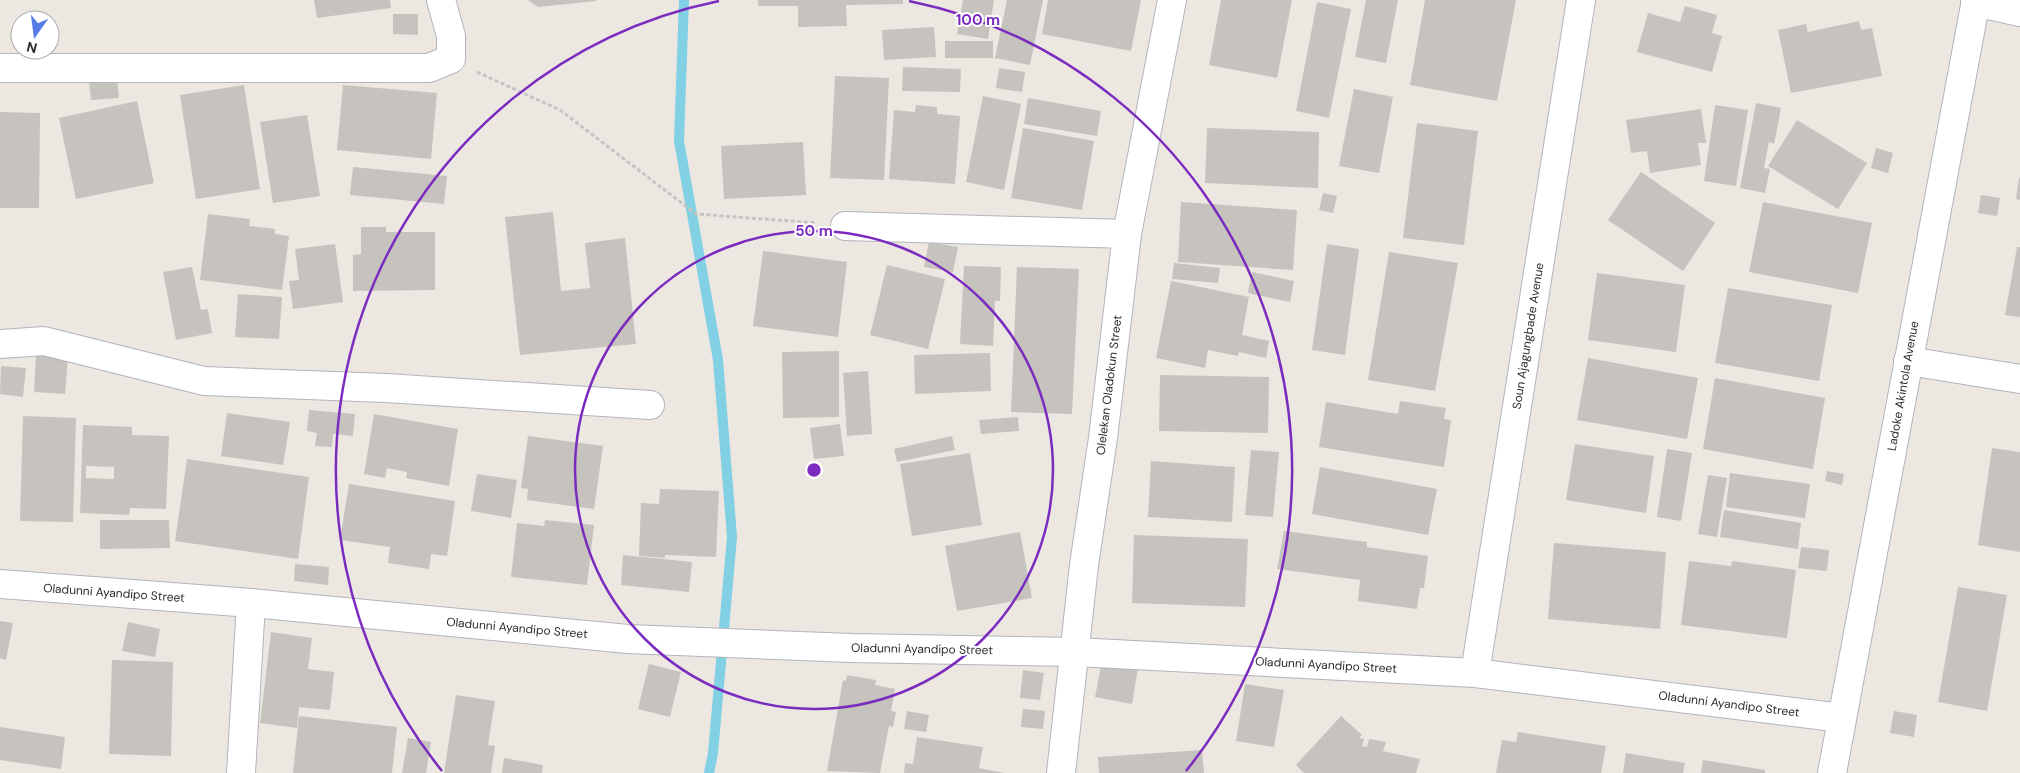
<svg xmlns="http://www.w3.org/2000/svg" width="2020" height="773" font-family="'DM Sans',sans-serif">
  <style>
    .lines { fill: none; stroke-linecap: round; stroke-linejoin: round }
    .stream { stroke: #81d0e3; stroke-width: 10 }
    .building { fill: #c6c2bd; fill-rule: evenodd }
    .minor-casing { stroke: #b2b4bc; stroke-width: 30 }
    .path { stroke: #c4c4c4; stroke-width: 3; stroke-dasharray: 4 2.5; stroke-linecap: butt }
    .minor { stroke: #fff; stroke-width: 28 }
    .ring { fill: none; stroke: #7b2cbf; stroke-width: 2.5 }
    .labels { text-anchor: middle; dominant-baseline: central; stroke-width: 4; stroke-linejoin: round; paint-order: stroke }
    .street-label { font-size: 12px; fill: #2d2d2d; stroke: #fff }
    .centre { fill: #7b2cbf; stroke: #fff; stroke-width: 2.5 }
    .ring-label { font-size: 15px; text-anchor: middle; font-weight: bold; fill: #7b2cbf; stroke: #fff; stroke-width: 4; stroke-linejoin: round; paint-order: stroke }
  </style>
  <rect width="100%" height="100%" fill="#ede7e2"/>
  <g class="lines">
    <path class="stream" d="M 684,0 L 679,141 L 718,360 L 732,537 L 713,753 L 709,773"/>
  </g>
  <g class="building">
    <path d="M 314,0 L 390,0 L 391,8 L 317,18 Z"/>
    <path d="M 528,0 L 596,0 L 596,1 L 538,7 Z"/>
    <path d="M 758,0 L 903,0 L 903,4 L 846,5 L 847,26 L 798,27 L 798,6 L 758,6 Z"/>
    <path d="M 963,0 L 994,0 L 988,39 L 957,34 Z"/>
    <path d="M 1007,0 L 1043,0 L 1030,65 L 995,58 Z"/>
    <path d="M 1048,0 L 1141,0 L 1131,51 L 1042,34 Z"/>
    <path d="M 1221,0 L 1292,0 L 1277,78 L 1209,65 Z"/>
    <path d="M 1366,0 L 1398,0 L 1386,63 L 1355,57 Z"/>
    <path d="M 1425,0 L 1516,0 L 1497,101 L 1410,85 Z"/>
    <path d="M 1317,2 L 1351,9 L 1329,118 L 1296,111 Z"/>
    <path d="M 1685,6 L 1717,15 L 1712,33 L 1722,36 L 1712,72 L 1637,52 L 1648,13 L 1680,22 Z"/>
    <path d="M 393,14 L 418,14 L 418,35 L 393,34 Z"/>
    <path d="M 1859,21 L 1861,30 L 1872,28 L 1882,76 L 1791,93 L 1778,30 L 1806,24 L 1808,32 Z"/>
    <path d="M 934,27 L 936,57 L 884,60 L 882,30 Z"/>
    <rect x="945" y="41" width="48" height="17"/>
    <path d="M 903,67 L 961,69 L 960,92 L 902,91 Z"/>
    <path d="M 999,68 L 1025,72 L 1022,92 L 996,88 Z"/>
    <path d="M 835,76 L 889,78 L 884,180 L 830,178 Z"/>
    <path d="M 117,79 L 119,98 L 91,100 L 89,81 Z"/>
    <path d="M 244,85 L 260,189 L 196,199 L 180,95 Z"/>
    <path d="M 343,85 L 437,93 L 431,159 L 337,150 Z"/>
    <path d="M 1354,89 L 1393,97 L 1379,173 L 1339,166 Z"/>
    <path d="M 983,96 L 1021,104 L 1004,190 L 966,182 Z"/>
    <path d="M 1028,98 L 1101,111 L 1097,136 L 1024,124 Z"/>
    <path d="M 137,101 L 154,183 L 76,199 L 59,118 Z"/>
    <path d="M 1756,103 L 1781,108 L 1774,144 L 1769,142 L 1764,168 L 1770,169 L 1765,193 L 1740,188 Z"/>
    <path d="M 916,105 L 937,107 L 937,114 L 960,116 L 955,184 L 889,179 L 894,110 L 915,112 Z"/>
    <path d="M 1715,105 L 1748,110 L 1736,186 L 1704,181 Z"/>
    <path d="M 1701,109 L 1706,143 L 1698,143 L 1701,165 L 1650,173 L 1647,151 L 1631,153 L 1626,120 Z"/>
    <path d="M 0,112 L 40,113 L 39,208 L 0,208 Z"/>
    <path d="M 307,115 L 320,196 L 273,203 L 260,122 Z"/>
    <path d="M 1797,120 L 1867,163 L 1838,209 L 1768,166 Z"/>
    <path d="M 1417,123 L 1478,131 L 1464,245 L 1403,238 Z"/>
    <path d="M 1023,128 L 1094,141 L 1082,210 L 1011,198 Z"/>
    <path d="M 1207,128 L 1319,132 L 1318,188 L 1205,183 Z"/>
    <path d="M 803,142 L 806,195 L 724,199 L 721,146 Z"/>
    <path d="M 1876,148 L 1893,153 L 1888,173 L 1871,168 Z"/>
    <path d="M 353,167 L 447,176 L 444,204 L 350,195 Z"/>
    <path d="M 1641,172 L 1715,223 L 1683,271 L 1608,220 Z"/>
    <path d="M 2019,178 L 2020,178 L 2020,200 L 2016,199 Z"/>
    <path d="M 1323,193 L 1337,196 L 1333,213 L 1319,210 Z"/>
    <path d="M 1981,195 L 2000,198 L 1997,216 L 1978,213 Z"/>
    <path d="M 1181,202 L 1297,210 L 1293,270 L 1178,262 Z"/>
    <path d="M 1763,202 L 1872,223 L 1858,293 L 1749,272 Z"/>
    <path d="M 553,212 L 561,291 L 590,288 L 585,243 L 625,238 L 636,344 L 520,355 L 505,217 Z"/>
    <path d="M 208,214 L 250,219 L 249,226 L 275,229 L 275,234 L 289,236 L 282,290 L 200,280 Z"/>
    <path d="M 361,227 L 386,227 L 386,232 L 435,232 L 435,290 L 353,291 L 353,255 L 361,254 Z"/>
    <path d="M 929,242 L 958,247 L 953,272 L 924,267 Z"/>
    <path d="M 335,244 L 343,302 L 293,309 L 289,281 L 299,280 L 295,249 Z"/>
    <path d="M 1327,244 L 1359,249 L 1345,355 L 1312,350 Z"/>
    <path d="M 2017,247 L 2020,247 L 2020,317 L 2005,315 Z"/>
    <path d="M 763,251 L 847,262 L 838,337 L 753,326 Z"/>
    <path d="M 1389,252 L 1458,263 L 1435,391 L 1368,380 Z"/>
    <path d="M 1174,263 L 1220,268 L 1218,283 L 1172,279 Z"/>
    <path d="M 887,265 L 945,279 L 928,349 L 870,335 Z"/>
    <path d="M 964,266 L 1001,267 L 1000,301 L 995,301 L 993,346 L 960,344 Z"/>
    <path d="M 192,267 L 201,310 L 208,309 L 212,333 L 176,340 L 163,272 Z"/>
    <path d="M 1017,267 L 1079,269 L 1072,414 L 1011,412 Z"/>
    <path d="M 1252,272 L 1294,281 L 1290,302 L 1248,293 Z"/>
    <path d="M 1597,273 L 1685,285 L 1676,352 L 1588,340 Z"/>
    <path d="M 1171,281 L 1249,297 L 1242,335 L 1269,341 L 1266,358 L 1239,352 L 1238,356 L 1208,350 L 1205,368 L 1156,358 Z"/>
    <path d="M 1728,288 L 1832,305 L 1819,381 L 1715,363 Z"/>
    <path d="M 238,294 L 282,297 L 279,339 L 235,337 Z"/>
    <path d="M 839,351 L 839,417 L 783,418 L 782,352 Z"/>
    <path d="M 990,353 L 991,391 L 915,394 L 914,355 Z"/>
    <path d="M 36,355 L 68,357 L 65,394 L 34,392 Z"/>
    <path d="M 1588,358 L 1698,378 L 1687,439 L 1577,420 Z"/>
    <path d="M 1,366 L 26,368 L 23,397 L 0,394 Z"/>
    <path d="M 868,371 L 872,434 L 847,436 L 843,373 Z"/>
    <path d="M 1160,375 L 1269,377 L 1268,433 L 1159,431 Z"/>
    <path d="M 1715,378 L 1825,398 L 1813,469 L 1703,449 Z"/>
    <path d="M 1400,401 L 1446,408 L 1444,419 L 1451,420 L 1444,467 L 1319,447 L 1326,402 L 1398,414 Z"/>
    <path d="M 309,410 L 355,414 L 353,436 L 333,434 L 332,447 L 315,446 L 317,433 L 307,431 Z"/>
    <path d="M 227,413 L 290,422 L 283,465 L 221,456 Z"/>
    <path d="M 374,414 L 458,429 L 449,486 L 406,478 L 407,472 L 387,468 L 385,478 L 364,474 Z"/>
    <path d="M 23,416 L 76,418 L 73,522 L 20,521 Z"/>
    <path d="M 1018,417 L 1019,431 L 981,434 L 979,420 Z"/>
    <path d="M 840,424 L 844,456 L 814,459 L 810,428 Z"/>
    <path d="M 83,425 L 132,427 L 132,435 L 169,436 L 166,509 L 130,508 L 129,515 L 80,513 ZM 86,466 L 114,467 L 114,479 L 86,478 Z"/>
    <path d="M 528,436 L 603,446 L 594,509 L 527,500 L 528,489 L 521,488 Z"/>
    <path d="M 952,436 L 955,450 L 897,462 L 894,449 Z"/>
    <path d="M 1575,444 L 1654,456 L 1646,513 L 1566,500 Z"/>
    <path d="M 1992,448 L 2020,452 L 2020,552 L 1978,545 Z"/>
    <path d="M 1667,449 L 1692,453 L 1681,521 L 1657,517 Z"/>
    <path d="M 1251,450 L 1279,452 L 1273,517 L 1245,515 Z"/>
    <path d="M 970,453 L 982,525 L 912,536 L 900,464 Z"/>
    <path d="M 187,459 L 309,477 L 298,559 L 175,541 Z"/>
    <path d="M 1151,461 L 1235,467 L 1232,522 L 1148,517 Z"/>
    <path d="M 1320,467 L 1437,489 L 1428,535 L 1312,514 Z"/>
    <path d="M 1827,471 L 1844,474 L 1842,485 L 1825,481 Z"/>
    <path d="M 1730,473 L 1810,484 L 1805,518 L 1726,507 Z"/>
    <path d="M 477,474 L 517,480 L 511,518 L 471,511 Z"/>
    <path d="M 1708,475 L 1727,478 L 1717,537 L 1698,534 Z"/>
    <path d="M 349,484 L 455,501 L 447,556 L 431,554 L 429,569 L 388,563 L 390,547 L 340,540 Z"/>
    <path d="M 660,489 L 719,491 L 716,557 L 665,555 L 665,558 L 639,556 L 641,503 L 659,504 Z"/>
    <path d="M 1724,510 L 1801,523 L 1798,549 L 1720,537 Z"/>
    <path d="M 100,520 L 169,520 L 170,548 L 100,549 Z"/>
    <path d="M 545,520 L 594,525 L 587,585 L 511,577 L 517,523 L 544,526 Z"/>
    <path d="M 1284,531 L 1367,542 L 1367,547 L 1428,556 L 1424,588 L 1420,588 L 1417,609 L 1358,601 L 1360,580 L 1277,569 Z"/>
    <path d="M 1020,532 L 1032,598 L 957,611 L 945,546 Z"/>
    <path d="M 1134,535 L 1248,539 L 1245,607 L 1132,603 Z"/>
    <path d="M 1554,543 L 1666,552 L 1660,629 L 1548,619 Z"/>
    <path d="M 1801,547 L 1829,550 L 1827,571 L 1798,568 Z"/>
    <path d="M 623,555 L 692,562 L 689,592 L 621,585 Z"/>
    <path d="M 1689,561 L 1731,566 L 1732,561 L 1796,570 L 1787,638 L 1681,625 Z"/>
    <path d="M 295,564 L 329,567 L 328,585 L 294,581 Z"/>
    <path d="M 1958,587 L 2007,595 L 1987,711 L 1938,702 Z"/>
    <path d="M 0,621 L 13,623 L 6,660 L 0,658 Z"/>
    <path d="M 128,622 L 160,629 L 155,657 L 122,651 Z"/>
    <path d="M 271,632 L 312,638 L 308,669 L 334,672 L 330,710 L 299,707 L 297,728 L 260,723 Z"/>
    <path d="M 112,660 L 173,662 L 171,756 L 109,754 Z"/>
    <path d="M 1102,661 L 1138,668 L 1132,704 L 1095,697 Z"/>
    <path d="M 649,664 L 681,672 L 670,717 L 638,709 Z"/>
    <path d="M 1023,670 L 1044,673 L 1040,700 L 1020,698 Z"/>
    <path d="M 847,675 L 876,680 L 875,685 L 895,689 L 891,711 L 896,712 L 893,727 L 889,726 L 880,773 L 827,771 L 843,680 L 846,681 Z"/>
    <path d="M 1245,684 L 1284,690 L 1274,747 L 1236,741 Z"/>
    <path d="M 456,695 L 495,701 L 488,745 L 495,746 L 491,773 L 444,773 Z"/>
    <path d="M 1023,709 L 1045,711 L 1043,729 L 1021,727 Z"/>
    <path d="M 907,711 L 929,715 L 926,732 L 904,729 Z"/>
    <path d="M 1894,711 L 1917,715 L 1914,737 L 1890,733 Z"/>
    <path d="M 299,716 L 397,727 L 392,773 L 293,773 Z"/>
    <path d="M 1341,716 L 1362,735 L 1359,738 L 1364,739 L 1362,746 L 1367,747 L 1369,739 L 1386,742 L 1383,751 L 1420,759 L 1416,773 L 1304,773 L 1296,765 Z"/>
    <path d="M 0,727 L 65,737 L 61,769 L 0,760 Z"/>
    <path d="M 1518,732 L 1606,746 L 1601,773 L 1496,773 L 1502,740 L 1516,742 Z"/>
    <path d="M 917,737 L 983,747 L 979,768 L 1004,773 L 904,773 L 905,763 L 913,764 Z"/>
    <path d="M 408,738 L 431,742 L 426,773 L 402,773 Z"/>
    <path d="M 1202,750 L 1204,773 L 1099,773 L 1098,757 Z"/>
    <path d="M 1626,753 L 1685,763 L 1683,773 L 1623,773 Z"/>
    <path d="M 504,758 L 543,765 L 542,773 L 502,773 Z"/>
    <path d="M 1703,760 L 1765,770 L 1765,773 L 1701,773 Z"/>
  </g>
  <g class="lines">
    <defs>
      <g id="minor">
        <path d="M 1975,2 L 2020,12"/>
        <path d="M 0,68 L 429,68 L 451,59 L 451,36 L 441,0"/>
        <path d="M 845,226 L 1127,234"/>
        <path d="M 0,344 L 44,341 L 204,381 L 386,388 L 650,405"/>
        <path d="M 1908,361 L 2020,379"/>
        <path d="M 0,584 L 251,603 L 628,639 L 851,648 L 1076,652 L 1475,673 L 1842,718"/>
        <path d="M 1475,673 L 1581,0"/>
        <path d="M 241,773 L 251,603"/>
        <path d="M 1061,773 L 1084,565 L 1103,438 L 1127,234 L 1172,0"/>
        <path d="M 1832,773 L 1976,0"/>
      </g>
    </defs>
    <use href="#minor" class="minor-casing"/>
    <path class="path" d="M 477,72 L 560,110 L 696,214 L 817,223"/>
    <use href="#minor" class="minor"/>
  </g>
  <g class="ring">
    <circle cx="814" cy="470" r="239"/>
    <path d="M442 771A479 479 0 0 1 719 1M909 1A479 479 0 0 1 1186 771"/>
  </g>
  <g class="labels">
    <g class="street-label">
      <text transform="translate(1528 336) rotate(-81)">Soun Ajagungbade Avenue</text>
      <text transform="translate(1109 385) rotate(-83)">Olelekan Oladokun Street</text>
      <text transform="translate(1903 386) rotate(-80)">Ladoke Akintola Avenue</text>
      <text transform="translate(114 593) rotate(4)">Oladunni Ayandipo Street</text>
      <text transform="translate(517 628) rotate(5)">Oladunni Ayandipo Street</text>
      <text transform="translate(922 649) rotate(1)">Oladunni Ayandipo Street</text>
      <text transform="translate(1326 665) rotate(3)">Oladunni Ayandipo Street</text>
      <text transform="translate(1729 704) rotate(7)">Oladunni Ayandipo Street</text>
    </g>
  </g>
  <circle cx="814" cy="470" r="8" class="centre"/>
  <g class="ring-label">
    <text x="978" y="25">100 m</text>
    <text x="814" y="236">50 m</text>
  </g>
  <g transform="translate(35 35) rotate(194)"><circle r="24" fill="#ffffff" stroke="#ababab"/>
  <path d="M0-4L9 19L0 12L-9 19Z" fill="#557be7"/>
  <text y="-8" font-size="14" font-weight="bold" text-anchor="middle" fill="#2d2d2d">N</text>
  </g>
</svg>
